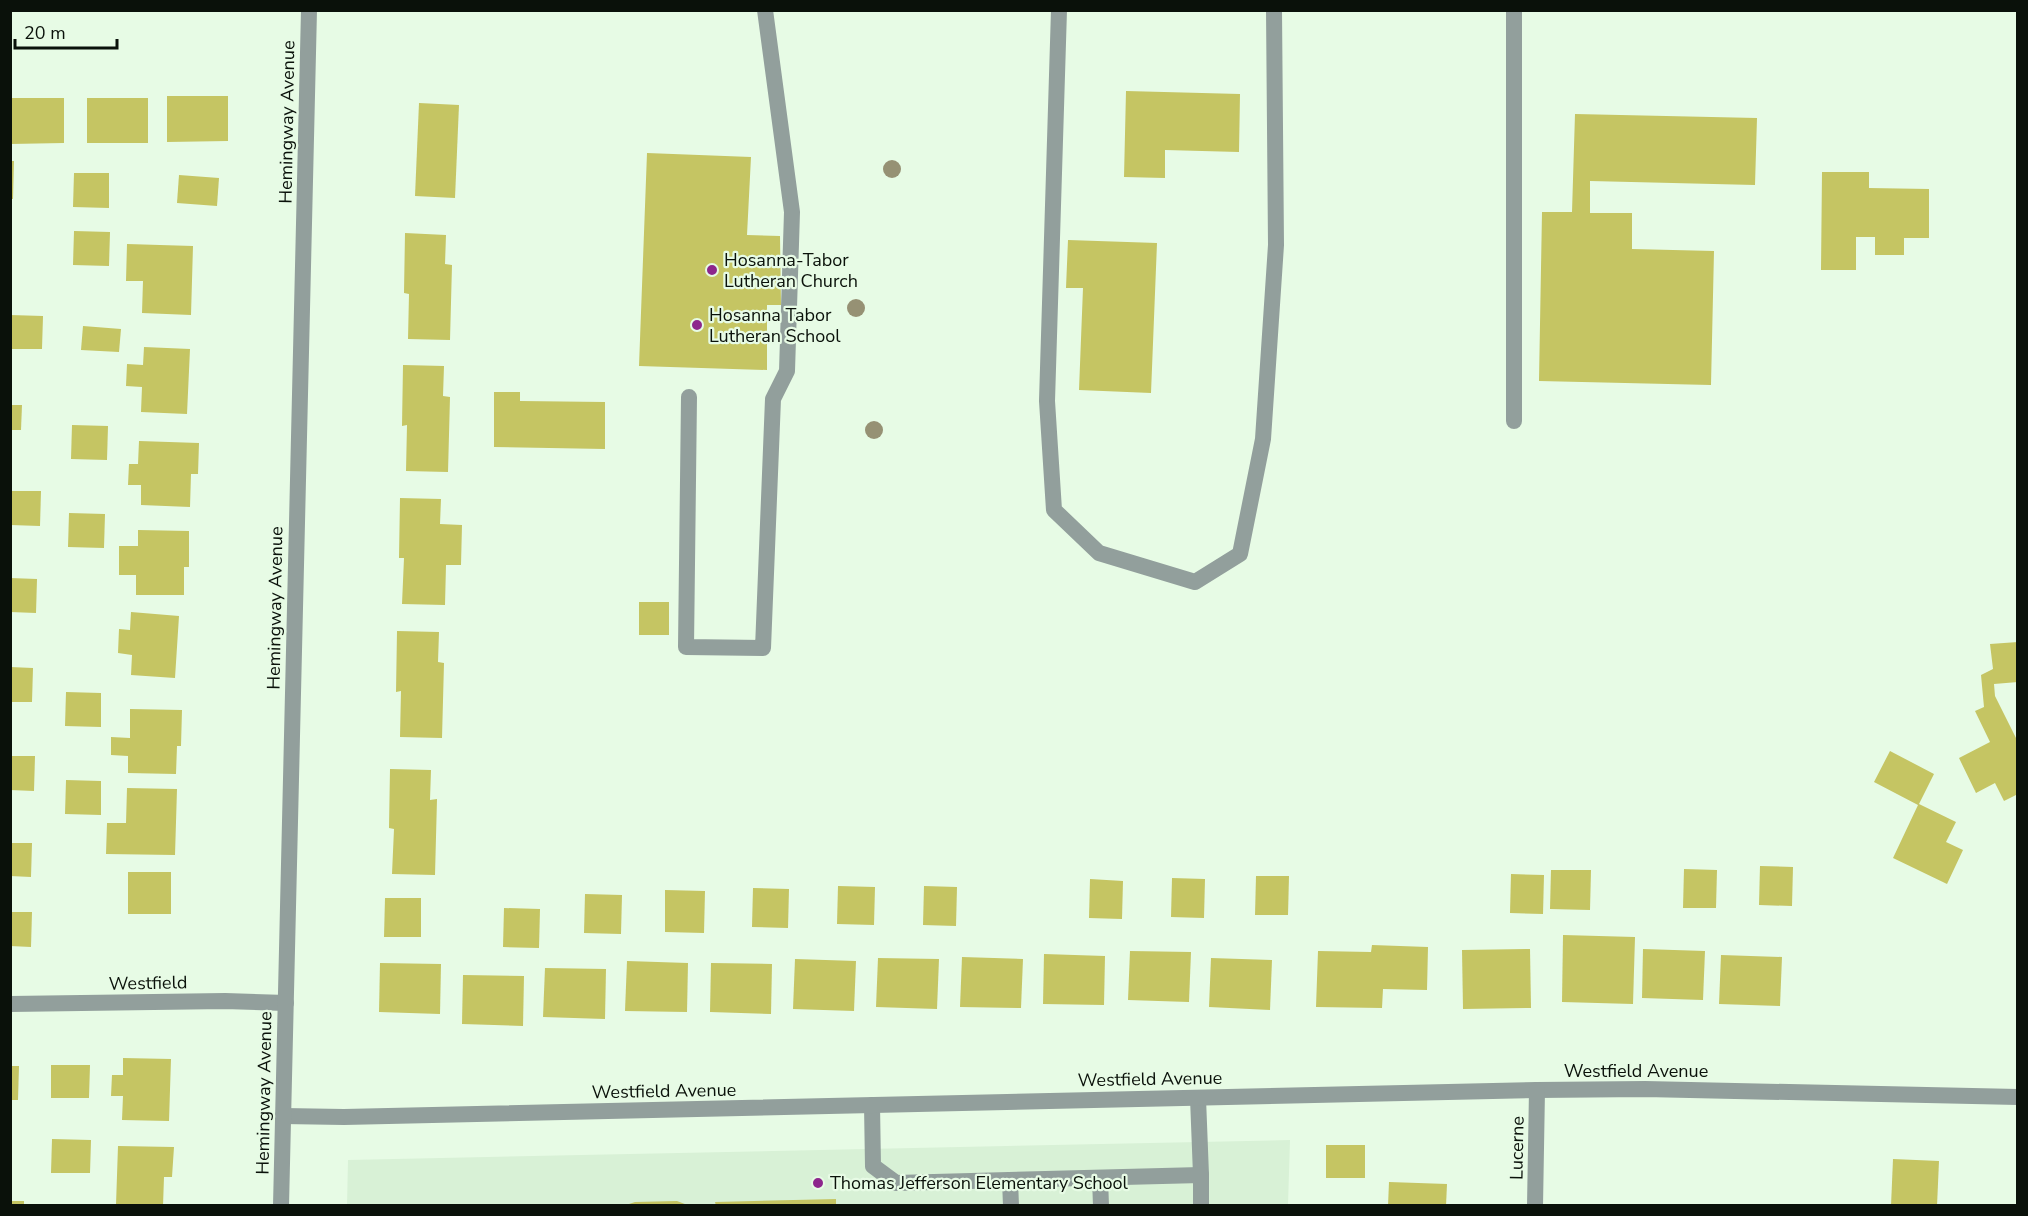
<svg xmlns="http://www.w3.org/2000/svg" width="2028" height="1216" font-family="'Nunito Sans',sans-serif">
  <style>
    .built { fill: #d8f1d6 }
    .building { fill: #c5c563 }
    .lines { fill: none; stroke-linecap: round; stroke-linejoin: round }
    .service { stroke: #929f9c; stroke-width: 16 }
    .minor { stroke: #929f9c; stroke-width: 16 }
    .tree { fill: #969174 }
    .poi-dot { fill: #8d268c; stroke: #e7fbe5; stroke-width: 2 }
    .labels { text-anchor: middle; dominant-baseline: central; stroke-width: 4.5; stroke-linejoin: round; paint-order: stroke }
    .street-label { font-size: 18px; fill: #0a110a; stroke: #e7fbe5 }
    .poi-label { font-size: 18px; fill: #0a110a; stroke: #e7fbe5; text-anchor: start }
  </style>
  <rect width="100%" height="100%" fill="#e7fbe5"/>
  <path class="built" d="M 1290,1140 L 1288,1205 L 347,1206 L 348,1160 Z"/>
  <g class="building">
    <path d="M 1126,91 L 1240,94 L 1239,152 L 1165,150 L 1165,178 L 1124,177 Z"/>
    <path d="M 167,96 L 228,96 L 228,141 L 167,142 Z"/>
    <path d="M 10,98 L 64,98 L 64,143 L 10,144 Z"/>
    <rect x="87" y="98" width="61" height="45"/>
    <path d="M 419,103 L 459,105 L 455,198 L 415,196 Z"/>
    <path d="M 1575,114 L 1757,118 L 1755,185 L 1590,181 L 1590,213 L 1632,213 L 1632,249 L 1714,251 L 1711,385 L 1539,381 L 1542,212 L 1572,212 Z"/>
    <path d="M 647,153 L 751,157 L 747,235 L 780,236 L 781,305 L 767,305 L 767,370 L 639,366 Z"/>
    <path d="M 10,161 L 14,161 L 13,199 L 10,199 Z"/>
    <path d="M 1822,172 L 1869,172 L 1869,188 L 1929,189 L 1929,238 L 1904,238 L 1904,255 L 1875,255 L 1875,237 L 1856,237 L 1856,270 L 1821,270 Z"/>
    <path d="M 74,173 L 109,173 L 109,208 L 73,207 Z"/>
    <path d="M 179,175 L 219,178 L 217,206 L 177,203 Z"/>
    <path d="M 74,231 L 110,232 L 109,266 L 73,265 Z"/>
    <path d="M 405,233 L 446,235 L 445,264 L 452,265 L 450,340 L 408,339 L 409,294 L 404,293 Z"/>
    <path d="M 1068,240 L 1157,243 L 1151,393 L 1079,390 L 1083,288 L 1066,288 Z"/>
    <path d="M 127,244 L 193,246 L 191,315 L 142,313 L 143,281 L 126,281 Z"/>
    <path d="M 10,315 L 43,316 L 42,349 L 10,349 Z"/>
    <path d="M 83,326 L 121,329 L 119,352 L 81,350 Z"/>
    <path d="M 144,347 L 190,349 L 187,414 L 141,412 L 142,387 L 126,386 L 127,364 L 143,365 Z"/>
    <path d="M 403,365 L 444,366 L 443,396 L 450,397 L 448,472 L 406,471 L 407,425 L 402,426 Z"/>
    <path d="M 494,392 L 520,392 L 520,401 L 605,402 L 605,449 L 494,447 Z"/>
    <path d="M 10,405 L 22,405 L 21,430 L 10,430 Z"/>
    <path d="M 72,425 L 108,426 L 107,460 L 71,459 Z"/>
    <path d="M 139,441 L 199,443 L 198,474 L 191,474 L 190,507 L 141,505 L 141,485 L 128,485 L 129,464 L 138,464 Z"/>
    <path d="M 10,491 L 41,491 L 40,526 L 10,525 Z"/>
    <path d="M 400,498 L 441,499 L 440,524 L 462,525 L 461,565 L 446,565 L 445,605 L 402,604 L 404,558 L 399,558 Z"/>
    <path d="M 69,513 L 105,514 L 104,548 L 68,547 Z"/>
    <path d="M 138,530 L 189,531 L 189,567 L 184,567 L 184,595 L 136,595 L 136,575 L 119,575 L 119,546 L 138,546 Z"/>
    <path d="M 10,578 L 37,579 L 36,613 L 10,612 Z"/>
    <rect x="639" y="602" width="30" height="33"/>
    <path d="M 131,612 L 179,616 L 175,678 L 131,675 L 132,655 L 118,653 L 119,629 L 130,630 Z"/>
    <path d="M 397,631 L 439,632 L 438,662 L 444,663 L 442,738 L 400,737 L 401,691 L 396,692 Z"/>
    <path d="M 2018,642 L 2018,682 L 1994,684 L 1995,696 L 2018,742 L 2018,794 L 2004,801 L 1995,783 L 1976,793 L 1959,758 L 1990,742 L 1975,711 L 1984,707 L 1981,675 L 1993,669 L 1990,644 Z"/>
    <path d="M 10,667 L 33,668 L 32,702 L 10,702 Z"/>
    <path d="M 66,692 L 101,693 L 101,727 L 65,726 Z"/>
    <path d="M 130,709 L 182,710 L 181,746 L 177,746 L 176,774 L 128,773 L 128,756 L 111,755 L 111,737 L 130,738 Z"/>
    <path d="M 1890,751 L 1934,774 L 1919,804 L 1956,822 L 1946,842 L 1963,850 L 1947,884 L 1893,858 L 1918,805 L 1874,782 Z"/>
    <path d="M 10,756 L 35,756 L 34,791 L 10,790 Z"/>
    <path d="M 390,769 L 431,770 L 430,800 L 437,799 L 435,875 L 392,874 L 394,829 L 389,828 Z"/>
    <path d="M 66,780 L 101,781 L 101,815 L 65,814 Z"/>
    <path d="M 127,788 L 177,789 L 175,855 L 106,854 L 107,823 L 126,823 Z"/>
    <path d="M 10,843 L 32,843 L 31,877 L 10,876 Z"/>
    <path d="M 1760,866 L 1793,867 L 1792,906 L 1759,905 Z"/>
    <path d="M 1684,869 L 1717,870 L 1716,908 L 1683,908 Z"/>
    <path d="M 1551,870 L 1591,870 L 1590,910 L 1550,909 Z"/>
    <rect x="128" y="872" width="43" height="42"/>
    <path d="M 1511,874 L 1544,875 L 1543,914 L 1510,913 Z"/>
    <path d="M 1256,876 L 1289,876 L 1288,915 L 1255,915 Z"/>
    <path d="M 1172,878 L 1205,879 L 1204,918 L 1171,917 Z"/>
    <path d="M 1090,879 L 1123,881 L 1122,919 L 1089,918 Z"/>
    <path d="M 838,886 L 875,887 L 874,925 L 837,924 Z"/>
    <path d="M 924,886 L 957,887 L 956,926 L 923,925 Z"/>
    <path d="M 753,888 L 789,889 L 788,928 L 752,927 Z"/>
    <path d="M 665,890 L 705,891 L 704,933 L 665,932 Z"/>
    <path d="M 585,894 L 622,895 L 621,934 L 584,933 Z"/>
    <path d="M 385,898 L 421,898 L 421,937 L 384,937 Z"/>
    <path d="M 504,908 L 540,909 L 539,948 L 503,947 Z"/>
    <path d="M 10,912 L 32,912 L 31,947 L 10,946 Z"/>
    <path d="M 1563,935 L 1635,937 L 1633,1004 L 1562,1002 Z"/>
    <path d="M 1372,945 L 1428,947 L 1427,990 L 1383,989 L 1382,1008 L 1316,1007 L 1318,951 L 1371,952 Z"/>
    <path d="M 1530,949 L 1531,1008 L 1463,1009 L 1462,950 Z"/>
    <path d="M 1643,949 L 1705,951 L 1703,1000 L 1642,998 Z"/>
    <path d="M 1130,951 L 1191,952 L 1189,1002 L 1128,1000 Z"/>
    <path d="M 1044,954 L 1105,956 L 1104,1005 L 1043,1004 Z"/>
    <path d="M 1721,955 L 1782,957 L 1780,1006 L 1719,1004 Z"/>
    <path d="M 962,957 L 1023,959 L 1021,1008 L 960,1007 Z"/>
    <path d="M 878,958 L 939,959 L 937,1009 L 876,1007 Z"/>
    <path d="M 1211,958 L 1272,960 L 1270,1010 L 1209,1007 Z"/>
    <path d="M 795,959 L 856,961 L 854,1011 L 793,1009 Z"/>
    <path d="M 627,961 L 688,963 L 687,1012 L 625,1011 Z"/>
    <path d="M 380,963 L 441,964 L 440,1014 L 379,1012 Z"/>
    <path d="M 711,963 L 772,964 L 771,1014 L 710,1012 Z"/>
    <path d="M 545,968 L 606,969 L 605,1019 L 543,1017 Z"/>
    <path d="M 463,975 L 524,976 L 523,1026 L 462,1024 Z"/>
    <path d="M 123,1058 L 171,1059 L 169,1121 L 122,1120 L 123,1096 L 111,1096 L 112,1075 L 123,1075 Z"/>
    <path d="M 51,1065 L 90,1065 L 89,1098 L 51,1098 Z"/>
    <path d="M 10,1066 L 19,1066 L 18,1100 L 10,1100 Z"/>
    <path d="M 52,1139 L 91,1140 L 90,1173 L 51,1173 Z"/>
    <rect x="1326" y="1145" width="39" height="33"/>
    <path d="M 118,1146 L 174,1147 L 172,1177 L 164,1177 L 163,1206 L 116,1205 Z"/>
    <path d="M 1893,1159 L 1939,1161 L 1937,1206 L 1891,1206 Z"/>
    <path d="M 1389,1182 L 1447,1184 L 1446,1206 L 1388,1206 Z"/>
    <path d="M 836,1199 L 836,1206 L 716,1206 L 715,1202 Z"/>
    <rect x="10" y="1201" width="14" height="5"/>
    <path d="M 677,1201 L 690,1206 L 626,1205 L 635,1202 Z"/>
  </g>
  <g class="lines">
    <g class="service">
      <path d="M 1059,10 L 1047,401 L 1054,510 L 1099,553 L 1195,582 L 1240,554 L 1263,439 L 1276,245 L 1274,10"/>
      <path d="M 689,397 L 686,647 L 763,648 L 773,399 L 787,371 L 792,212 L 765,10"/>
      <path d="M 1514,421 L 1514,10"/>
      <path d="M 1198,1098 L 1201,1175"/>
      <path d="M 872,1105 L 873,1166 L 896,1183 L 1201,1175 L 1201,1206"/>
      <path d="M 1100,1178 L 1101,1206"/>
      <path d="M 1010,1180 L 1011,1206"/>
    </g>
    <g class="minor">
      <path d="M 10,1004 L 225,1001 L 286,1003"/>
      <path d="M 283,1116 L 344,1117 L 1537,1090 L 1645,1089 L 2018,1097"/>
      <path d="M 281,1206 L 309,10"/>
      <path d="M 1535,1206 L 1537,1090"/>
    </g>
  </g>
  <g class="tree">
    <circle cx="892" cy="169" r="9"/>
    <circle cx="856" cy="308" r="9"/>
    <circle cx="874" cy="430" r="9"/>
  </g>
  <g class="poi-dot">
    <circle cx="712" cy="270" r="6"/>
    <circle cx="697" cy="325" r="6"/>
    <circle cx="818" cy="1183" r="6"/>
  </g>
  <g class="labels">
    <g class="street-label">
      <text transform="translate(287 122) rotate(-89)">Hemingway Avenue</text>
      <text transform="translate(275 608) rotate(-89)">Hemingway Avenue</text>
      <text transform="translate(148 983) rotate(-1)">Westfield</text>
      <text x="1636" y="1071">Westfield Avenue</text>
      <text transform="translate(1150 1079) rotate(-1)">Westfield Avenue</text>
      <text transform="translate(664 1091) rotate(-1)">Westfield Avenue</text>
      <text transform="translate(264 1093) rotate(-89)">Hemingway Avenue</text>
      <text transform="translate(1517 1148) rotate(-89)">Lucerne</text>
    </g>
    <g class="poi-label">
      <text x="724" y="260">Hosanna-Tabor<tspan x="724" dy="21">Lutheran Church</tspan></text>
      <text x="709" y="315">Hosanna Tabor<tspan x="709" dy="21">Lutheran School</tspan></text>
      <text x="830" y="1183">Thomas Jefferson Elementary School</text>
    </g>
  </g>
  <rect width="2028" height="1216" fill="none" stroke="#0a110a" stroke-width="24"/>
  <path d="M15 39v9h102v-9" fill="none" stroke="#0a110a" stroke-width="3"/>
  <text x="24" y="39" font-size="18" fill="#0a110a" stroke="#e7fbe5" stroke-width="4.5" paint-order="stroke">20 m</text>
</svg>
